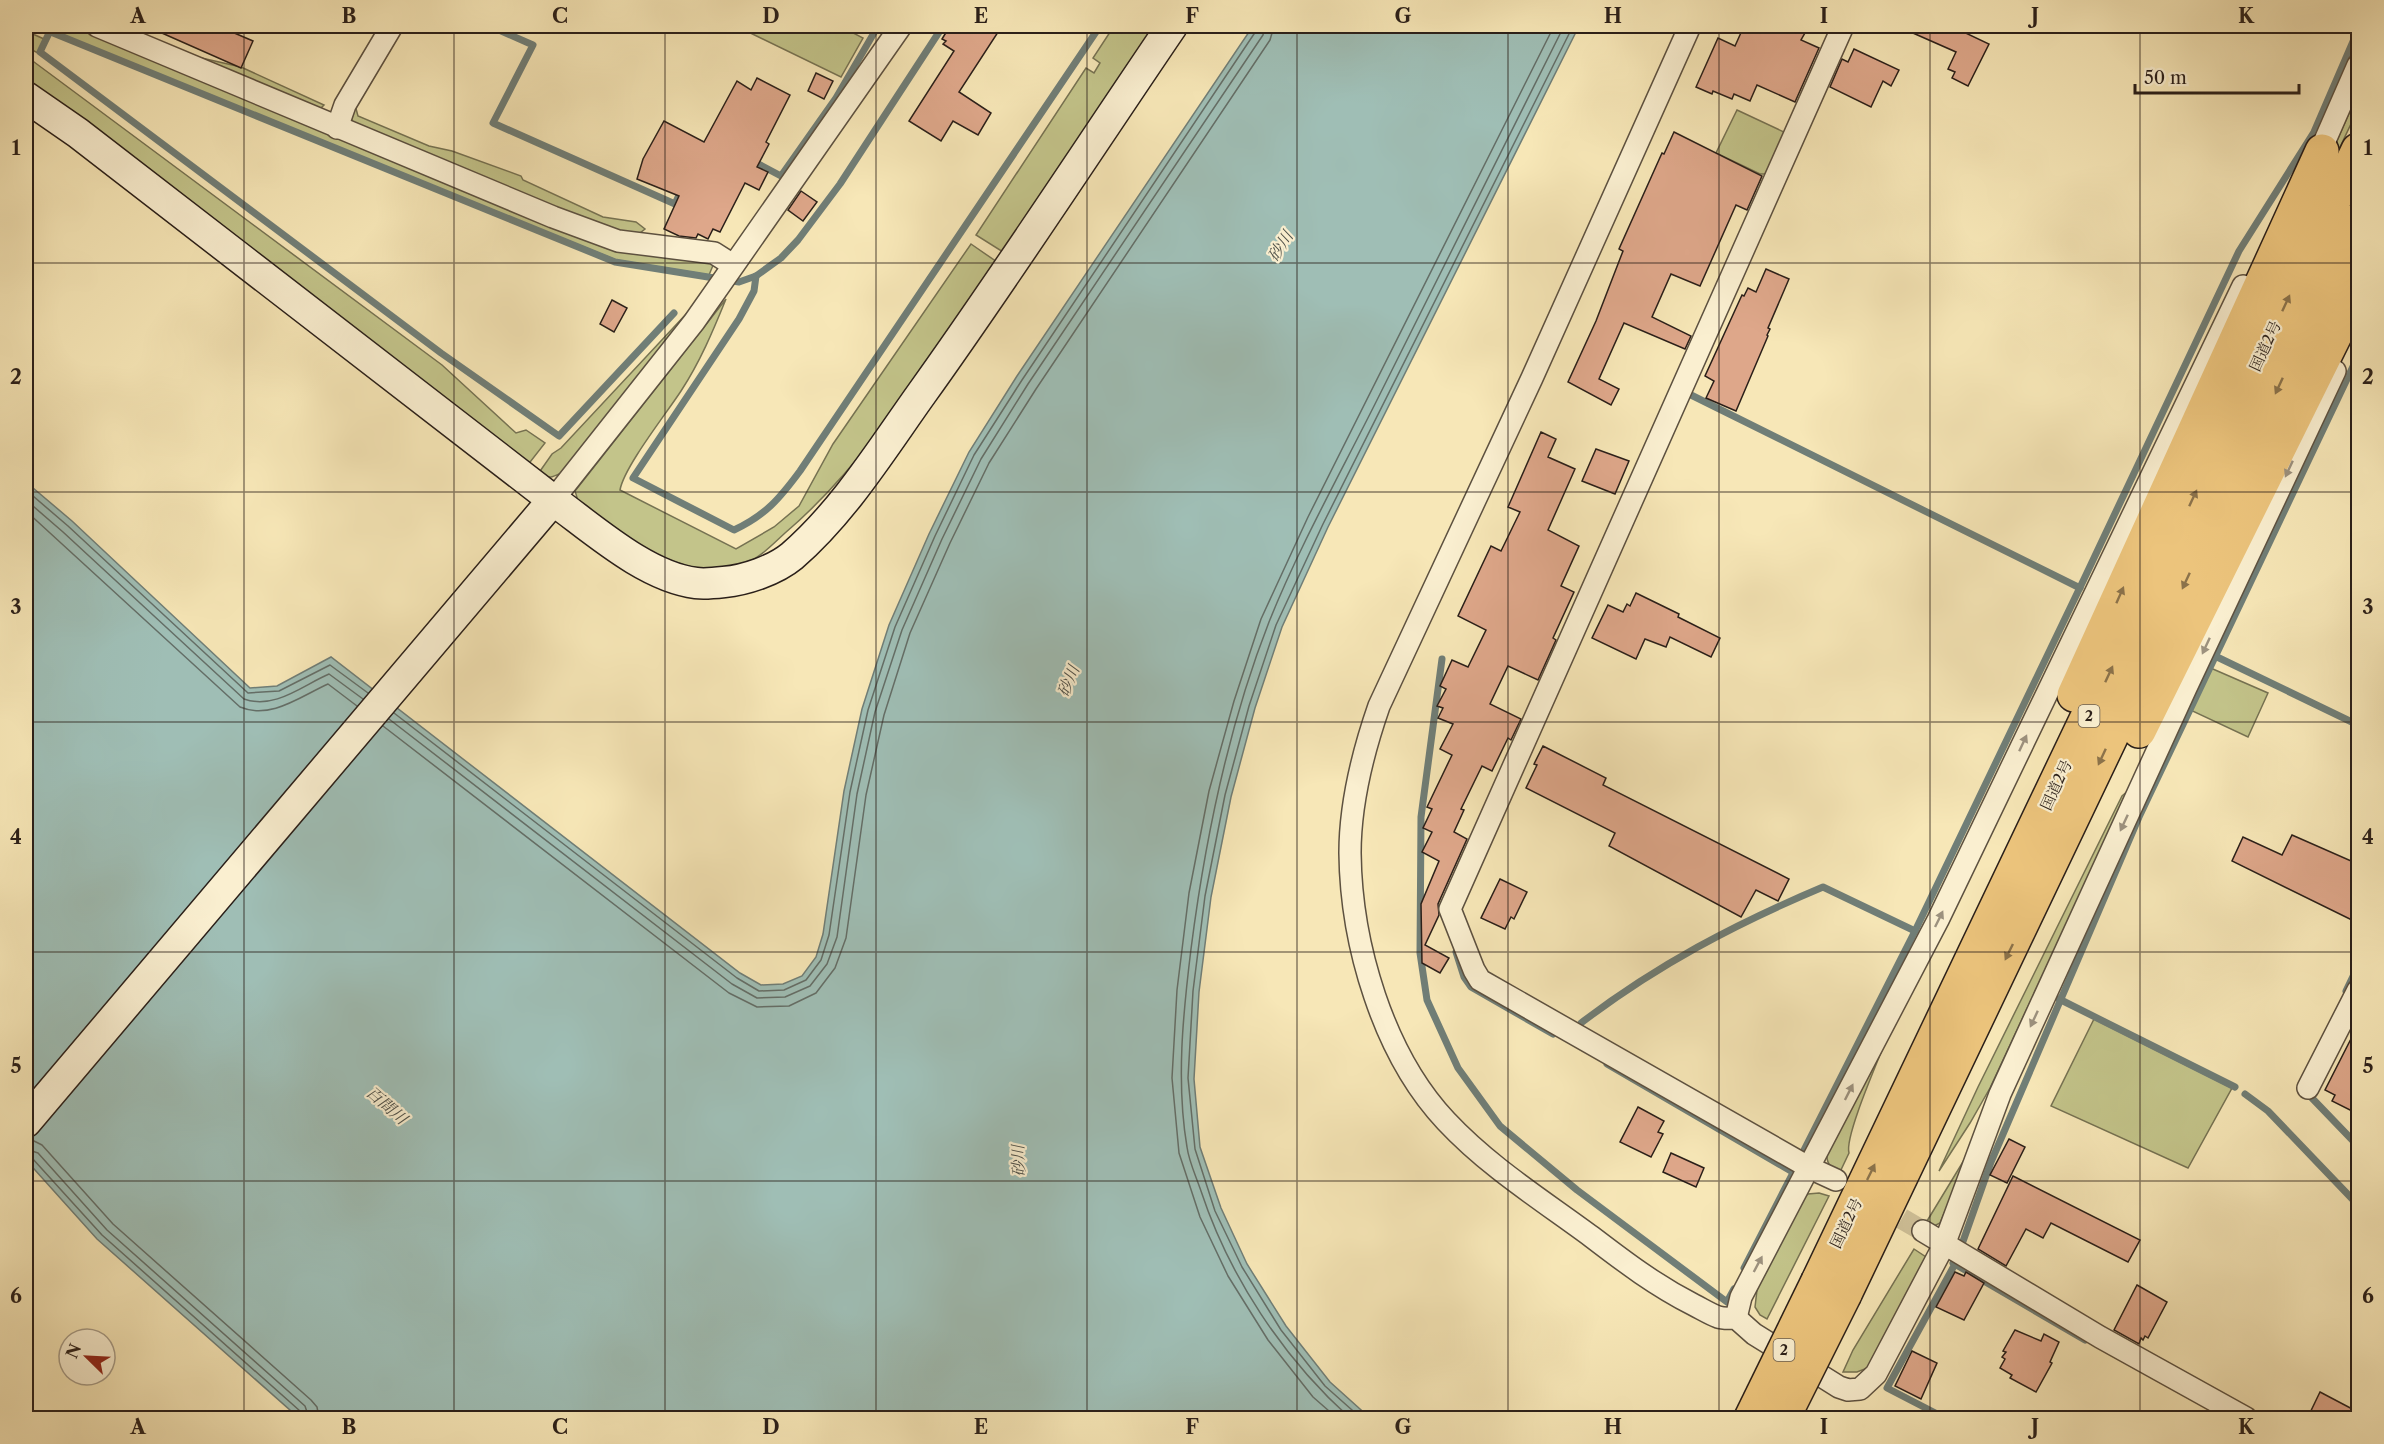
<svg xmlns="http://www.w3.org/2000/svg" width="2384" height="1444" font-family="'Libre Caslon Text','Noto Serif JP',serif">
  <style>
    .green { fill: #c3c48a; stroke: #767252; stroke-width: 1.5 }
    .water { fill: #9fbeb5; stroke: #707e77; stroke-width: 1.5 }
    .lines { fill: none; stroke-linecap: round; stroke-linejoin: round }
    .shore { stroke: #646e67; stroke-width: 1.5 }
    .stream { stroke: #707e77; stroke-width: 7 }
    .building { fill: #dea78a; stroke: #2a1f19; stroke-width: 1.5 }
    .street-tunnel { stroke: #cebf97; stroke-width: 21; stroke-dasharray: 21 10; stroke-linecap: butt }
    .street-casing { stroke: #5d5140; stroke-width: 24 }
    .secondary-casing { stroke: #2a1f19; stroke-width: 33 }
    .highway-casing { stroke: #2a1f19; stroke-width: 36 }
    .street { stroke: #faefd0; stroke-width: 21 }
    .secondary { stroke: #faefd0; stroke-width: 30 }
    .highway { stroke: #ecc47c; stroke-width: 33 }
    .highway-bridge-casing { stroke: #2a1f19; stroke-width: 36; stroke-linecap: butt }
    .highway-bridge { stroke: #ecc47c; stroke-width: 33 }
    .oneway { fill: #8b724a }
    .oneway2 { fill: #9c917e }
    .grid { fill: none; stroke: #2a1f19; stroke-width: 1.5; stroke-opacity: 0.55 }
    .labels { text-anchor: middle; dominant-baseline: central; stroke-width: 4.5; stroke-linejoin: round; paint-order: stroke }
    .shield { fill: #faefd0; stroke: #685d50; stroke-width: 1.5 }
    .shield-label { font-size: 14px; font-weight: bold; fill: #2a1f19 }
    .street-label { font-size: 15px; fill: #2a1f19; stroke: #faefd0 }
    .water-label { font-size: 16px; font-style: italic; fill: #4d4f48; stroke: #faefd0 }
    .neatline { fill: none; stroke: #2a1f19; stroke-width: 2 }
    .grid-label { font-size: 20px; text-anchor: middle; font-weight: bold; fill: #2a1f19 }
  </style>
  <rect width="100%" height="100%" fill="#f7e7b7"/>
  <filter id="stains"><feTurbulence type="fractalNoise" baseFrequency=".00333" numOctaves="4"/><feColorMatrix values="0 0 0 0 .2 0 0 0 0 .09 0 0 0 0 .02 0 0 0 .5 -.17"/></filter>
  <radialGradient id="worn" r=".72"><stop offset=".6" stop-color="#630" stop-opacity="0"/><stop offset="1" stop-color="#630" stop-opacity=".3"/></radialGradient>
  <g class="green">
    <path d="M 46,26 L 84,26 L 346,137 L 714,263 L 709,275 L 616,260 L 76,41 Z"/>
    <path d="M 736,26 L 840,26 L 863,38 L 841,77 Z"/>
    <path d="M 1114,26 L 1156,26 L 1003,252 L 976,235 L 1086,68 L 1094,73 L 1100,63 L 1093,58 Z"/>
    <path d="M 26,31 L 44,39 L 38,53 L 26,47 Z"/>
    <path d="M 184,54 L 241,67 L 324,105 L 317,112 Z"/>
    <path d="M 26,56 L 442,365 L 516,433 L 526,430 L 545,443 L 527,466 L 197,211 L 26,82 Z"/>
    <path d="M 2358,93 L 2358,109 L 2289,255 L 2287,254 Z"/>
    <path d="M 355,105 L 358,116 L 429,146 L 452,151 L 521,176 L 523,180 L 603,217 L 636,222 L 645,229 L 636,236 L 629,237 L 354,126 L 350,115 Z"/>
    <path d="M 1737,110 L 1786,133 L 1766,174 L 1760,174 L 1716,153 Z"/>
    <path d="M 971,244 L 997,262 C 933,354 871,460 785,533 C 772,545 759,559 742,565 C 710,577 674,564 646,549 C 636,543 586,514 581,508 C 578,504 577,496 575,491 L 726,299 C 713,331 700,362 681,391 C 666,414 624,467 620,490 L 736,549 L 774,527 L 799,506 L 833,444 Z"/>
    <path d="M 688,312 L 690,312 L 567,470 C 556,476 550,480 538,474 L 552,454 L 561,448 Z"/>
    <path d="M 2206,666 L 2268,693 L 2248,737 L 2186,708 Z"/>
    <path d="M 2129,790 L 1990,1088 L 1970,1123 L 1939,1171 L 1978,1087 L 2122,796 Z"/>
    <path d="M 2094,1019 L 2232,1088 L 2188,1168 L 2051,1106 Z"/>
    <path d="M 1890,1030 C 1882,1052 1844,1136 1849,1153 L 1839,1174 C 1831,1167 1826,1164 1827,1153 Z"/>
    <path d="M 1972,1147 L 1940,1223 L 1932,1227 L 1924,1226 Z"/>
    <path d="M 1819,1193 L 1829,1196 L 1767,1319 L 1760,1315 L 1755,1307 L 1757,1290 L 1800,1201 L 1808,1194 Z"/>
    <path d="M 1914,1249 L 1926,1257 L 1870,1367 L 1857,1372 L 1843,1372 L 1853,1350 Z"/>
  </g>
  <path class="water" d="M 1253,26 L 1579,26 L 1328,527 L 1282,627 L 1255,708 L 1231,797 L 1211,897 L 1199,992 L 1194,1079 L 1200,1147 L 1221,1208 L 1247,1264 L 1286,1326 L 1330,1382 L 1370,1418 L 299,1418 L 97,1239 L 26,1160 L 26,482 L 72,521 L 250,688 L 277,686 L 331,657 L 740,973 L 761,985 L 783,984 L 802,976 L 816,957 L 823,934 L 844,791 L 862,709 L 889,625 L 929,534 L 969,452 L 1017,376 Z"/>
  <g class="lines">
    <g class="shore">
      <path d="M 26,490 L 68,526 L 248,693 L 279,691 L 330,665 L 368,693"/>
      <path d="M 26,500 L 63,532 L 244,699 C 275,710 303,685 329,674 L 363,699"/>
      <path d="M 26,511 L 240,707 C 271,720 301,696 328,684 L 357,706"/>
      <path d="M 394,713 L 737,978 L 759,991 L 784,990 L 806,980 L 821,960 L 829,935 L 850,792 L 868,710 L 895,627 L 935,536 L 974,455 L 1022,380 L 1256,31 L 1257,26"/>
      <path d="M 389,719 L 732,984 L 757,998 L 785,997 L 810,986 L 827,964 L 837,937 L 857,794 L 875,712 L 902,630 L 942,539 L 981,459 L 1028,384 L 1263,35 L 1265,26"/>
      <path d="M 383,726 L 729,993 L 757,1007 L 789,1006 L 816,993 L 835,968 L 846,938 L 866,795 L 884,715 L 910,633 L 950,543 L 989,463 L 1036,389 L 1270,40 L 1274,26"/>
      <path d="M 26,1140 L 34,1141 L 42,1145 L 113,1224 L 311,1400 L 317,1407 L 319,1418"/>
      <path d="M 26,1149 L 38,1153 L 107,1230 L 305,1406 L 309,1418"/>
      <path d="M 26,1156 L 32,1158 L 102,1235 L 300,1411 L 302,1418"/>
      <path d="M 1337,1418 L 1313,1397 L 1268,1340 L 1228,1276 L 1200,1217 L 1179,1153 L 1172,1078 L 1177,990 L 1189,893 L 1209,791 L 1234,701 L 1261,619 L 1308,517 L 1554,26"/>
      <path d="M 1350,1418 C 1283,1358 1229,1276 1201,1191 C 1196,1176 1189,1162 1187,1147 C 1176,1082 1183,1014 1191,949 C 1205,840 1229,724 1269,622 C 1299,547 1340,474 1376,402 C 1439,276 1502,151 1564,26"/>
      <path d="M 1361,1418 L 1325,1386 L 1281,1330 L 1242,1267 L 1215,1211 L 1195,1149 L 1188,1078 L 1193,991 L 1205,896 L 1225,795 L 1249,706 L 1276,625 L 1323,524 L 1573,26"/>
    </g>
    <g class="stream">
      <path d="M 36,26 L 615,262 L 739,282 L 756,276 L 781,258 L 798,240 L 840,184 L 943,26"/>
      <path d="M 490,26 L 533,45 L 493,123 L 675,204 L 680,193"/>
      <path d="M 50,31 L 40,52 L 441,353 L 559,436 L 674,313"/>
      <path d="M 751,160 L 781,176 L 836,98 L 878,26"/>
      <path d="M 756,276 L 754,291 L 739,319 L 633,478 L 734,530 C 766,515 780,498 800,471 L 1100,26"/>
      <path d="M 1689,394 L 2080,588"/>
      <path d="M 2215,656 L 2358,725"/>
      <path d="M 1442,659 L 1421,817 L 1420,953 L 1427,1000 L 1458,1068 L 1500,1126 L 1577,1190 L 1727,1302 L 1734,1289"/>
      <path d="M 1456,952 L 1464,977 L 1471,987 L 1553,1034"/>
      <path d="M 2346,991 L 2358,966"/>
      <path d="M 2059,999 L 2235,1087"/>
      <path d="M 1579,1028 L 1581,1023 C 1657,965 1735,924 1823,887 L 1915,931"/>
      <path d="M 1607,1064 L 1796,1174"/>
      <path d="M 2245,1094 L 2268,1111 L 2358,1205"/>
      <path d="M 2309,1095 L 2358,1146"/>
      <path d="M 1802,1154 L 1915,931 L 2085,577 L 2239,251 L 2314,132 L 2358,30"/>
      <path d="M 1953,1263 L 2085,1340"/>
      <path d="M 1744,1268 L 1795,1169"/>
      <path d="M 1945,1418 L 1887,1388 L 1955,1264 L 1991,1162 L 2139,817 L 2358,356"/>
    </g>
  </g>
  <g class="building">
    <path d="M 146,26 L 218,26 L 253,41 L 241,68 Z"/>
    <path d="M 950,26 L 1002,26 L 959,92 L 991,113 L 978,135 L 953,121 L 941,141 L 909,121 L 954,51 L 943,44 L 946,41 L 942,39 Z"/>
    <path d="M 1744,26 L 1809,26 L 1801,40 L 1819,48 L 1795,102 L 1757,85 L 1750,101 L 1734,94 L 1732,99 L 1713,91 L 1712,94 L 1696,87 L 1718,38 L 1735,46 Z"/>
    <path d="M 1897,26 L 1951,26 L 1989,44 L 1968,86 L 1952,78 L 1955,72 L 1948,69 L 1956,52 Z"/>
    <path d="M 1854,49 L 1899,70 L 1891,86 L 1883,81 L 1871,107 L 1830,87 L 1842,59 L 1848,62 Z"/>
    <path d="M 816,73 L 833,81 L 824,99 L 808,91 Z"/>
    <path d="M 757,78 L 790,95 L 766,142 L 769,144 L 757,167 L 768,172 L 759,190 L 745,183 L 720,232 L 713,229 L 708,239 L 698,234 L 696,238 L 679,236 L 664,229 L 679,196 L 637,179 L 643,159 L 664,121 L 704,142 L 737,81 L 751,90 Z"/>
    <path d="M 1674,132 L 1762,176 L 1747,210 L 1736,205 L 1700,286 L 1671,274 L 1652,317 L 1691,336 L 1685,349 L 1624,323 L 1599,379 L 1619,389 L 1611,405 L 1568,382 L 1596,321 L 1623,251 L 1619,249 L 1662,153 L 1664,154 Z"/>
    <path d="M 801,191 L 817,202 L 803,221 L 788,210 Z"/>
    <path d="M 1766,269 L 1789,279 L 1768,328 L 1770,329 L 1767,335 L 1768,336 L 1736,411 L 1706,398 L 1714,381 L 1705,376 L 1742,295 L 1744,296 L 1748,288 L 1756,292 Z"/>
    <path d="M 612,300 L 627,308 L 614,332 L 600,324 Z"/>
    <path d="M 1541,432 L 1556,439 L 1548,457 L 1575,469 L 1548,530 L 1579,546 L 1561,586 L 1574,592 L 1553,638 L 1556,640 L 1538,680 L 1508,666 L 1490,704 L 1521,719 L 1511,740 L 1508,738 L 1492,771 L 1482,766 L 1461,809 L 1464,810 L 1454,832 L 1467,839 L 1438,904 L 1439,915 L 1425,945 L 1449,958 L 1440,973 L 1422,963 L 1421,904 L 1439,861 L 1422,852 L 1432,832 L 1423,828 L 1432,809 L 1427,807 L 1452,755 L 1440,749 L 1453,724 L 1438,718 L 1443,708 L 1437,706 L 1446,689 L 1440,686 L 1452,660 L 1468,667 L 1486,630 L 1458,616 L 1491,546 L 1501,551 L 1520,512 L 1508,507 Z"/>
    <path d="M 1596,449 L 1629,461 L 1615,494 L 1582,481 Z"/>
    <path d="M 1636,593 L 1679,614 L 1678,617 L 1720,638 L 1711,657 L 1670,637 L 1666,647 L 1645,639 L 1636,659 L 1592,638 L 1608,605 L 1623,612 L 1627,604 L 1630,606 Z"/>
    <path d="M 1543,746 L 1606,778 L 1603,785 L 1789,879 L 1778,901 L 1756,890 L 1741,917 L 1609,846 L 1615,833 L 1526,788 L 1537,765 L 1534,764 Z"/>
    <path d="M 2292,835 L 2358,864 L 2358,923 L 2232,861 L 2243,837 L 2282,855 Z"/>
    <path d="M 1500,879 L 1527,892 L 1514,919 L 1511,917 L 1505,929 L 1481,918 Z"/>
    <path d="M 2358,1025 L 2358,1114 L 2332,1101 L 2335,1095 L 2325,1090 Z"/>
    <path d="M 1638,1107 L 1664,1121 L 1658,1132 L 1663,1134 L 1651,1157 L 1620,1142 Z"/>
    <path d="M 2009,1139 L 2025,1147 L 2007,1183 L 1990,1175 Z"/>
    <path d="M 1671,1153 L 1704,1168 L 1696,1187 L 1663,1172 Z"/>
    <path d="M 2013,1176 L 2140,1240 L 2128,1262 L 2051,1223 L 2043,1238 L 2026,1229 L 2006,1266 L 1978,1249 Z"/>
    <path d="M 1955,1272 L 1964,1276 L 1966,1272 L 1984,1283 L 1964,1320 L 1936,1307 Z"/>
    <path d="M 2137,1285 L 2167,1302 L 2148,1338 L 2145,1336 L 2143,1340 L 2141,1338 L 2139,1344 L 2114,1330 Z"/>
    <path d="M 2015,1330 L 2041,1341 L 2044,1334 L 2059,1342 L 2050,1362 L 2052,1363 L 2036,1392 L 2010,1378 L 2012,1375 L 2000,1368 L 2005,1359 L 2002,1357 L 2006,1352 L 2003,1351 Z"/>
    <path d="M 1912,1351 L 1937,1363 L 1921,1399 L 1895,1386 Z"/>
    <path d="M 2320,1392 L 2358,1412 L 2358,1419 L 2307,1419 Z"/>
  </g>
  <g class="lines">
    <path class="street-tunnel" d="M 1875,1203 L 1923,1231"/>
    <defs>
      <g id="street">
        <path d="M 97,26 L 553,217 L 618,241 L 714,253 L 733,265"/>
        <path d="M 1690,26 L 1532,378 L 1379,706 C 1363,752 1350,803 1350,853 C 1351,944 1383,1054 1446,1121 C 1489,1167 1542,1200 1592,1237 C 1626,1263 1655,1285 1694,1305 C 1702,1309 1710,1314 1718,1317 C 1724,1319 1731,1318 1736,1318 L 1754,1334 L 1839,1387 L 1848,1390 L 1860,1389 L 1876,1374 L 1944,1245 L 2000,1094 L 2186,688 L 2335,371"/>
        <path d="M 337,128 L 345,105 L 392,26"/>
        <path d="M 2316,161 L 2358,65"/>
        <path d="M 553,500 L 694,322 L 901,26"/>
        <path d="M 2308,1088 L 2358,990"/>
        <path d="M 1836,1180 L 1810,1168 L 1480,980 L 1474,970 L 1450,909 L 1843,26"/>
        <path d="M 1923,1231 L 2100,1337 L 2246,1418"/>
        <path d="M 1736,1318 L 1741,1297 L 1938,920 L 2243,286"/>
      </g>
      <g id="secondary">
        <path d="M 26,97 L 78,133 L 553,500 C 593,529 646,577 696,583 C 704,584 715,583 724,582 C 746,580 775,570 792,556 C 844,511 882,449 922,393 C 1008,273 1089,148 1172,26"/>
        <path d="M 26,1122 L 553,500"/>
      </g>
      <g id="highway">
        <path d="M 2074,695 L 2322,151"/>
        <path d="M 2139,731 L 2358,289"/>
        <path d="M 1818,1281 L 2358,150"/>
        <path d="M 1845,1294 L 2358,220"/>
      </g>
    </defs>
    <use href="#street" class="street-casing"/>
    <use href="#secondary" class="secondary-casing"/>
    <use href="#highway" class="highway-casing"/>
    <use href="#street" class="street"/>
    <use href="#secondary" class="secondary"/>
    <use href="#highway" class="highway"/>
    <defs>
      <g id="highway-bridge">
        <path d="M 1751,1418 L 1818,1281"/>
        <path d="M 1783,1418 L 1845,1294"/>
      </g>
    </defs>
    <use href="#highway-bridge" class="highway-bridge-casing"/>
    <use href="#highway-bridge" class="highway-bridge"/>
  </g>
  <defs><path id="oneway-solid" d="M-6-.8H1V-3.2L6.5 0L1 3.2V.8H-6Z" transform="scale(1.5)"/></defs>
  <g class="oneway">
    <use href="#oneway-solid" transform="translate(2286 303) rotate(-65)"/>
    <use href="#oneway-solid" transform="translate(2279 386) rotate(115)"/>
    <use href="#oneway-solid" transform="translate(2193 498) rotate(-65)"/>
    <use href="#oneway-solid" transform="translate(2186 581) rotate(115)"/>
    <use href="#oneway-solid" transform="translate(2120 595) rotate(-66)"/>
    <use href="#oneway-solid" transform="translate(2109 674) rotate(-65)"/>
    <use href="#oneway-solid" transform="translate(2102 757) rotate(115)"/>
    <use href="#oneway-solid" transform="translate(2009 952) rotate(116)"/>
    <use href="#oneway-solid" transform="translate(1871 1172) rotate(-64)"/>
  </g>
  <g class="oneway2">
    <use href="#oneway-solid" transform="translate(2289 469) rotate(115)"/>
    <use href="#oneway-solid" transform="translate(2206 646) rotate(115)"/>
    <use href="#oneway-solid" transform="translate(2023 743) rotate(-65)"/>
    <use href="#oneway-solid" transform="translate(2124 823) rotate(115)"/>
    <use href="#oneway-solid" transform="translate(1939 919) rotate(-64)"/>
    <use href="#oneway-solid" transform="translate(2034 1019) rotate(115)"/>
    <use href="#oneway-solid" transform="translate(1849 1092) rotate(-63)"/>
    <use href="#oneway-solid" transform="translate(1758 1264) rotate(-62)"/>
  </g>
  <path class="grid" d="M 244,26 L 244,1418M 454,26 L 454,1418M 665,26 L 665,1418M 876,26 L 876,1418M 1087,26 L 1087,1418M 1297,26 L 1297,1418M 1508,26 L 1508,1418M 1719,26 L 1719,1418M 1930,26 L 1930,1418M 2140,26 L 2140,1418M 26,263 L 2358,263M 26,492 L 2358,492M 26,722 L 2358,722M 26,952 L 2358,952M 26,1181 L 2358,1181"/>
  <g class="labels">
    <g class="shield">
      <rect x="2078.5" y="705" width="21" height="22" rx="4.5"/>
      <rect x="1773.5" y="1339" width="21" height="22" rx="4.5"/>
    </g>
    <g class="shield-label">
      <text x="2089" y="716">2</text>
      <text x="1784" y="1350">2</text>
    </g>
    <g class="street-label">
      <text transform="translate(2265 346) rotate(-65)">国道2号</text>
      <text transform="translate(2056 785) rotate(-65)">国道2号</text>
      <text transform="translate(1846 1223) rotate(-64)">国道2号</text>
    </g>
    <g class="water-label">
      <text transform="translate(1280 246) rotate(-58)">砂川</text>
      <text transform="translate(1068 681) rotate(-68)">砂川</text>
      <text transform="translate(387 1105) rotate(41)">百間川</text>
      <text transform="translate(1018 1161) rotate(-92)">砂川</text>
    </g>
  </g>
  <rect width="2384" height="1444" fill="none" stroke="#f7e7b7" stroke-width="66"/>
  <g transform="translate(87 1357) rotate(294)"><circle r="28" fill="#faefd0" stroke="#a79c87" stroke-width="1.5"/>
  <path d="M0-4.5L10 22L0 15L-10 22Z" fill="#8f2418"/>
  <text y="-9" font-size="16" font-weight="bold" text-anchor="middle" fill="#2a1f19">N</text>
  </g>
  <path d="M2135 84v9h164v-9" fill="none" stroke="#2a1f19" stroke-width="3"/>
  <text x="2144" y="84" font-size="18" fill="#2a1f19" stroke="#faefd0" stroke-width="4.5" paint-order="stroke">50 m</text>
  <rect x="33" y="33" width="2318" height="1378" class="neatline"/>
  <g class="grid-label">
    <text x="138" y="23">A</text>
    <text x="349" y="23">B</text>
    <text x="560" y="23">C</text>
    <text x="771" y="23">D</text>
    <text x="981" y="23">E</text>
    <text x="1192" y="23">F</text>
    <text x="1403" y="23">G</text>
    <text x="1613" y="23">H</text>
    <text x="1824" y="23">I</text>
    <text x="2035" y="23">J</text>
    <text x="2246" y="23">K</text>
    <text x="16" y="155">1</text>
    <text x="2368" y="155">1</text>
    <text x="16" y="384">2</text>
    <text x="2368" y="384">2</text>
    <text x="16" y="614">3</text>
    <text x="2368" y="614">3</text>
    <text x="16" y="844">4</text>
    <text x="2368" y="844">4</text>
    <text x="16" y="1073">5</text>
    <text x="2368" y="1073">5</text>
    <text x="16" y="1303">6</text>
    <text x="2368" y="1303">6</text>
    <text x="138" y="1434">A</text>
    <text x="349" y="1434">B</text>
    <text x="560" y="1434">C</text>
    <text x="771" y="1434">D</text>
    <text x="981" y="1434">E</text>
    <text x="1192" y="1434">F</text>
    <text x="1403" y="1434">G</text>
    <text x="1613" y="1434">H</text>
    <text x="1824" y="1434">I</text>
    <text x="2035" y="1434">J</text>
    <text x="2246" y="1434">K</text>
  </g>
  <rect width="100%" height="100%" filter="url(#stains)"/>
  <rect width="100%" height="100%" fill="url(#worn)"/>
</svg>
